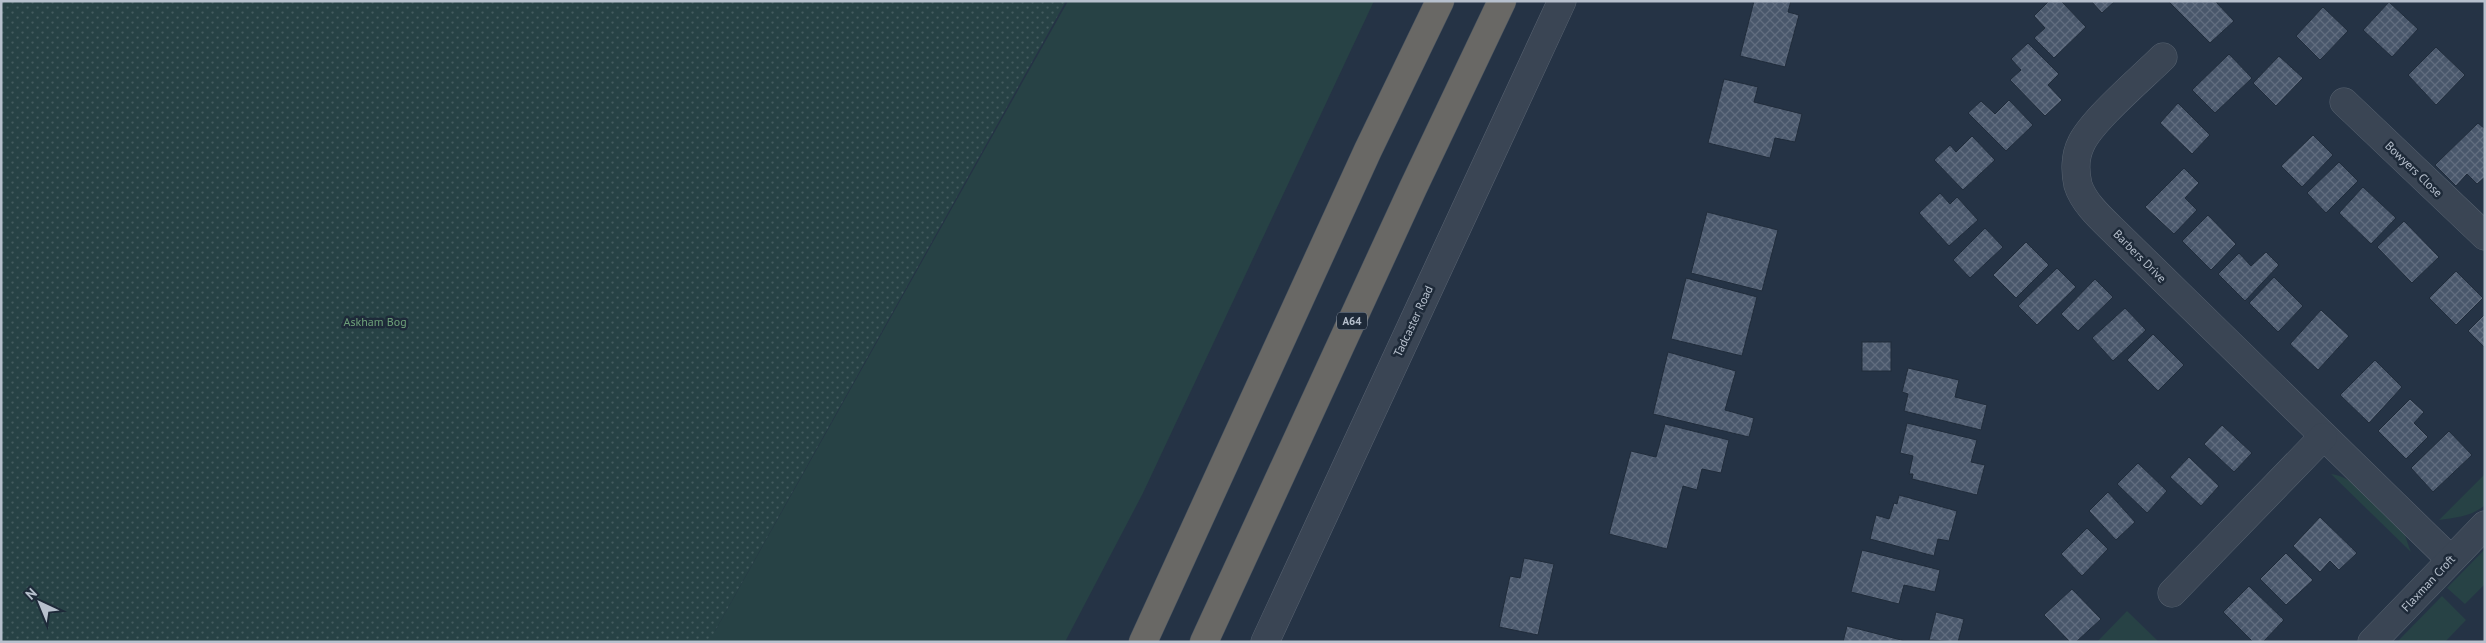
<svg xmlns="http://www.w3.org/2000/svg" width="2486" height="643" font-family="'PT Sans',sans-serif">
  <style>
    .grass { fill: #274245 }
    .park { fill: url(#park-dots) }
    .building { fill: url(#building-cross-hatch); stroke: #202c3b }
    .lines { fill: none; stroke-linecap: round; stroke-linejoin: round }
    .minor-casing { stroke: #586371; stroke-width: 29 }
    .tertiary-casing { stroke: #586371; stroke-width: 29 }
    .trunk-casing { stroke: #44505e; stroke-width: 29 }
    .minor { stroke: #3a4554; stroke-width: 28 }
    .tertiary { stroke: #3a4554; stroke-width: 28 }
    .trunk { stroke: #696865; stroke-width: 28 }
    .labels { text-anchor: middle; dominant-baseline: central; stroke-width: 5; stroke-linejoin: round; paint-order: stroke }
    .shield { fill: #1e2a39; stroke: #8993a1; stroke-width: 1 }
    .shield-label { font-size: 11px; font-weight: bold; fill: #b7c0cd }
    .street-label { font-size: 12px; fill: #b7c0cd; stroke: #1e2a39 }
    .park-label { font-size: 12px; fill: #6da078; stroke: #1e2a39 }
  </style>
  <defs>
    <pattern id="park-dots" width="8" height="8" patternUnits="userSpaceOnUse" patternTransform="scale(1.25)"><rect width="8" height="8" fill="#274245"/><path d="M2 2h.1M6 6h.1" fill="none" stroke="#445c5f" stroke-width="1.8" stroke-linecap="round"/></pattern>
    <pattern id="building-cross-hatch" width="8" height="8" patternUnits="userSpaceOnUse" patternTransform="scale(1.25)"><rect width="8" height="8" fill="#49576b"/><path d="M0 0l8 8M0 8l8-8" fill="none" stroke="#616d7f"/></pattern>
  </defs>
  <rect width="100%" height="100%" fill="#253345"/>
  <g class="grass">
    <path d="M 1068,1 L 1374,1 L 1143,493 L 1065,642 L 715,642 L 715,631 Z"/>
    <path d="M 2331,474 C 2354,476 2392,514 2404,533 C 2407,539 2408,546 2411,552 Z"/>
    <path d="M 2485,474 L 2485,505 C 2473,516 2455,518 2439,520 Z"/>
    <path d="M 2485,549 L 2485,584 L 2465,604 L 2447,588 Z"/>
    <path d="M 2442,596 L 2466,620 L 2445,642 L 2397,642 Z"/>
    <path d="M 2127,611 L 2159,642 L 2097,642 Z"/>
  </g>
  <path class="park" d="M 1,1 L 1066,1 L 715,631 L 715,642 L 1,642 Z"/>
  <g class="building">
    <path d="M 1754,1 L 1791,1 L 1788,12 L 1799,15 L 1785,67 L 1740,56 Z"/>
    <path d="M 2049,1 L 2061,1 L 2086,27 L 2054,58 L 2034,38 L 2045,28 L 2034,16 Z"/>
    <path d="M 2091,1 L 2115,1 L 2102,13 Z"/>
    <path d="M 2168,1 L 2215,1 L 2234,21 L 2210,43 Z"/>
    <path d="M 2389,2 L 2418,29 L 2392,57 L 2363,30 Z"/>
    <path d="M 2323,7 L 2348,31 L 2320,60 L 2296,36 Z"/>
    <path d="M 2028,43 L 2059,74 L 2048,85 L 2062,100 L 2045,116 L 2010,80 L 2021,70 L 2011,59 Z"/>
    <path d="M 2436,47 L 2465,75 L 2436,105 L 2408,75 Z"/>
    <path d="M 2229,54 L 2252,78 L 2215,113 L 2192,90 Z"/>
    <path d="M 2279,56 L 2303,78 L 2276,106 L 2253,83 Z"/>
    <path d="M 1724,79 L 1758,87 L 1754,102 L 1802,114 L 1795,142 L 1775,138 L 1770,158 L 1708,143 Z"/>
    <path d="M 2009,100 L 2033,125 L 2006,151 L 1968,113 L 1981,101 L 1995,114 Z"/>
    <path d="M 2178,103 L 2210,135 L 2192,154 L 2160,123 Z"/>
    <path d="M 2478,123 L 2485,129 L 2485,177 L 2477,184 L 2467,174 L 2456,186 L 2435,165 Z"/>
    <path d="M 2313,135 L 2333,155 L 2302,187 L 2281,166 Z"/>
    <path d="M 1972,136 L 1995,160 L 1963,190 L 1934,160 L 1950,145 L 1956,152 Z"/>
    <path d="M 2339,162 L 2358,181 L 2326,213 L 2307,193 Z"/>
    <path d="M 2184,168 L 2199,183 L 2185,198 L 2197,210 L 2174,234 L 2145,207 Z"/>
    <path d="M 2363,187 L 2396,218 L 2371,244 L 2339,213 Z"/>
    <path d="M 1940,193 L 1950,204 L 1957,197 L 1978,220 L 1949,246 L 1919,213 Z"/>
    <path d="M 1707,212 L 1778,230 L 1762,291 L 1691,273 Z"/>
    <path d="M 2208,215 L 2236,244 L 2211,270 L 2182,241 Z"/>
    <path d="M 2404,221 L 2439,257 L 2412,283 L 2377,247 Z"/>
    <path d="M 1985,228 L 2003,247 L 1970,278 L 1953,260 Z"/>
    <path d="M 2026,242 L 2049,265 L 2016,298 L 1993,275 Z"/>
    <path d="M 2266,252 L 2279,265 L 2245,301 L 2218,274 L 2239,253 L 2251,266 Z"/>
    <path d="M 2057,268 L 2076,287 L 2037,325 L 2018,306 Z"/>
    <path d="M 2456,271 L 2483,298 L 2456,325 L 2429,298 Z"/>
    <path d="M 2274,277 L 2303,306 L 2278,332 L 2249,303 Z"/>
    <path d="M 1686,278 L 1757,297 L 1742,356 L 1671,339 Z"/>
    <path d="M 2095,279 L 2113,297 L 2078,331 L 2061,314 Z"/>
    <path d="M 2125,308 L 2146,330 L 2113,361 L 2092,338 Z"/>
    <path d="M 2321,310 L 2349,336 L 2318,370 L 2290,344 Z"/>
    <path d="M 2485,314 L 2485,348 L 2468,331 Z"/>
    <path d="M 2153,334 L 2184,365 L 2158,391 L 2127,360 Z"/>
    <rect x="1862" y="342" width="29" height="29"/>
    <path d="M 1668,352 L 1736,371 L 1725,410 L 1754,418 L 1749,437 L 1653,414 Z"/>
    <path d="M 2375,360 L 2402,387 L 2369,423 L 2340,395 Z"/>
    <path d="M 1908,368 L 1959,380 L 1955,397 L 1987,405 L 1981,430 L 1904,411 L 1908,394 L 1902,392 Z"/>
    <path d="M 2410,399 L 2424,412 L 2414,423 L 2428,437 L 2406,459 L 2378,431 Z"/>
    <path d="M 1907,423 L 1977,440 L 1971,462 L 1985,465 L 1977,495 L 1912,479 L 1913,474 L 1909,474 L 1913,456 L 1900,453 Z"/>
    <path d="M 1665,424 L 1729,440 L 1721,473 L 1702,469 L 1697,490 L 1683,486 L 1667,549 L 1609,534 L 1631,451 L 1656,457 Z"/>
    <path d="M 2222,425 L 2252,453 L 2234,472 L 2204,444 Z"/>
    <path d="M 2449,431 L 2472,455 L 2433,492 L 2411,468 Z"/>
    <path d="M 2189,457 L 2219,486 L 2201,506 L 2170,477 Z"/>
    <path d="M 2138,463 L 2167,491 L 2147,513 L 2117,484 Z"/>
    <path d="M 2108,492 L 2135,522 L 2116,540 L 2089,511 Z"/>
    <path d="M 1899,495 L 1957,511 L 1949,541 L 1938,539 L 1934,556 L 1870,539 L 1876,515 L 1889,519 L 1894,503 L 1897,504 Z"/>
    <path d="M 2320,517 L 2357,553 L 2339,570 L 2330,561 L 2320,572 L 2293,546 Z"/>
    <path d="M 2087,528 L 2108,549 L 2082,576 L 2061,554 Z"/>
    <path d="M 1862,550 L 1940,570 L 1935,592 L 1904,585 L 1899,604 L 1851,592 Z"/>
    <path d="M 2286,553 L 2313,580 L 2286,605 L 2260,579 Z"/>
    <path d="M 1524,558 L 1554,564 L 1538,635 L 1499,627 L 1510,576 L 1520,578 Z"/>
    <path d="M 2249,586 L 2284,620 L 2263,642 L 2253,642 L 2223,612 Z"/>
    <path d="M 2072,589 L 2101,619 L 2076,642 L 2070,642 L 2044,615 Z"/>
    <path d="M 1936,612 L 1964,619 L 1958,642 L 1929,640 Z"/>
    <path d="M 1847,626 L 1909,642 L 1843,642 Z"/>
  </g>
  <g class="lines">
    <defs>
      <g id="minor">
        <path d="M 2163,57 C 2144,76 2091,121 2081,144 C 2075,156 2075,172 2078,185 C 2084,204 2103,220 2117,234 L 2450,559"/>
        <path d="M 2344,102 L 2485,236"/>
        <path d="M 2172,593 L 2323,437"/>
        <path d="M 2372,642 L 2485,525"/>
      </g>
      <path id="tertiary" d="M 1265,642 L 1562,1"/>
      <g id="trunk">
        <path d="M 1143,642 L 1368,150 L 1440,1"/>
        <path d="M 1204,642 L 1413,188 L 1502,1"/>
      </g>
    </defs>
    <use href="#minor" class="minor-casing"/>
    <use href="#tertiary" class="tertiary-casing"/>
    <use href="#trunk" class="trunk-casing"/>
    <use href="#minor" class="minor"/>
    <use href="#tertiary" class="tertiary"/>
    <use href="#trunk" class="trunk"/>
  </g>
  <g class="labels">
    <rect class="shield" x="1337" y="312.5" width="30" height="17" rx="4"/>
    <g class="shield-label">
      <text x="1352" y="321">A64</text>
    </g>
    <g class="street-label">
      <text transform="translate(2414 169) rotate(44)">Bowyers Close</text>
      <text transform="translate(2140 256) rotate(45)">Barbers Drive</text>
      <text transform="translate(1413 321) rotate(-65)">Tadcaster Road</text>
      <text transform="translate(2428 583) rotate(-47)">Flaxman Croft</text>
    </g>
    <g class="park-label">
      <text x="375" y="321">Askham Bog</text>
    </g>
  </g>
  <rect width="2486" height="643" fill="none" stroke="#b7c0cd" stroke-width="5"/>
  <g transform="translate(40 603) rotate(316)" stroke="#1e2a39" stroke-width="4" paint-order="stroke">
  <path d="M0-4L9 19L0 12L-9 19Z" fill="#b7c0cd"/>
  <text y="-8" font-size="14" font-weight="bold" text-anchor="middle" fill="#b7c0cd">N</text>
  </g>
</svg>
